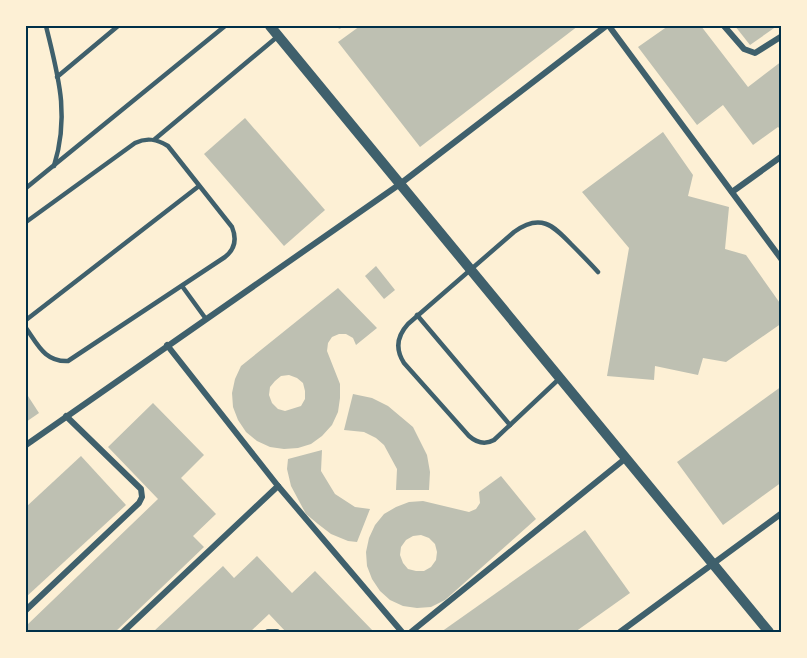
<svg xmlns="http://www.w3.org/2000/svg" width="807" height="658" font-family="Georgia,serif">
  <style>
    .building { fill: #bec0b2; fill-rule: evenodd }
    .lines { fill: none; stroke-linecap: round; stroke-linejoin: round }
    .service { stroke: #3f606c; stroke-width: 4.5 }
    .minor { stroke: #3f606c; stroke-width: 6 }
    .tertiary { stroke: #3f606c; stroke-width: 10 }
    .neatline { fill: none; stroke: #003049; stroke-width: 2 }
  </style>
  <rect width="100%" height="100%" fill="#fdf0d5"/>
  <g class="building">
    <path d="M 360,26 L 578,26 L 420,147 L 338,42 Z"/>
    <path d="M 668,26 L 701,26 L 748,87 L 782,61 L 782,131 L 778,127 L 753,145 L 723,105 L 697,125 L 638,47 Z"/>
    <path d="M 735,26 L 777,26 L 750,45 Z"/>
    <path d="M 245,118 L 325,210 L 284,246 L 204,154 Z"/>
    <path d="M 663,132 L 693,175 L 688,196 L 729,207 L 725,249 L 746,255 L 782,306 L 782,323 L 726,362 L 703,358 L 698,375 L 655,366 L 654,380 L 607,376 L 629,248 L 582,192 Z"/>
    <path d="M 376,266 L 395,290 L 384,299 L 365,276 Z"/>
    <path d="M 338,288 L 377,328 L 356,345 L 353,338 L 346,334 L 339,334 L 332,337 L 328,343 L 327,351 L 340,384 L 340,398 L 338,412 L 332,425 L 322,436 L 311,444 L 298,448 L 284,449 L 270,447 L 257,441 L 246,432 L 238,420 L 233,407 L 232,393 L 235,379 L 241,366 ZM 289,375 L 297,378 L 303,383 L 305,391 L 305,399 L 301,406 L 285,411 L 278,409 L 272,403 L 269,395 L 270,387 L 275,381 L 281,376 Z"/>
    <path d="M 782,386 L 782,482 L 723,525 L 677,462 Z"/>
    <path d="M 26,393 L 39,413 L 26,422 Z"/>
    <path d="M 353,394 L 372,398 L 388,406 L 413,427 L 427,455 L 430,472 L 429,490 L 396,490 L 397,469 L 384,445 L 376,438 L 364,432 L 344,430 Z"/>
    <path d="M 153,403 L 204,455 L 181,478 L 216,514 L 193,536 L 204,547 L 115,632 L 26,632 L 26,626 L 158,499 L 108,447 Z"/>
    <path d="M 322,450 L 321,471 L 335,494 L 355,507 L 370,509 L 357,542 L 348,541 L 331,534 L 318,524 L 306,514 L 291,486 L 287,469 L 288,459 Z"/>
    <path d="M 81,456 L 126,505 L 26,597 L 26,507 Z"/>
    <path d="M 501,476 L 536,519 L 445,600 L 431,607 L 417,608 L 403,606 L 390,600 L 380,591 L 372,579 L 367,566 L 366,552 L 369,538 L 375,525 L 384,514 L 396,507 L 409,502 L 423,501 L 469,512 L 476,509 L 480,503 L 479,492 ZM 421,535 L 429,538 L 435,544 L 437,552 L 436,560 L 431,567 L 424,571 L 416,571 L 408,569 L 403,563 L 400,555 L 401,547 L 406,540 L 413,536 Z"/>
    <path d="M 585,530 L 630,593 L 575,632 L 441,632 Z"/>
    <path d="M 257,556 L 292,593 L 315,571 L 374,632 L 286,632 L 269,614 L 250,632 L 153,632 L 223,566 L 234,578 Z"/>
  </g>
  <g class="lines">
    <g class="service">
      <path d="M 46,26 C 58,76 70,114 54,166"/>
      <path d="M 339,26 L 340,26"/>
      <path d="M 57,77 L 118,26"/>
      <path d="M 155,139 L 277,37"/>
      <path d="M 26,188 L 225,26"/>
      <path d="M 26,222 L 135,143 C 147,137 157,139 168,146 L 232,227 C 237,239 235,249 225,257 L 68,361 C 45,362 38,345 26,328"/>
      <path d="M 182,286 L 206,319"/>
      <path d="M 417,315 L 510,425"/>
      <path d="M 26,320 L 199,186"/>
      <path d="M 560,378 L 494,440 C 485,445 477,443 469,436 L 404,363 C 395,349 397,336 408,324 L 514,232 C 540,213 553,225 571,244 C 580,253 589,262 598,272"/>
    </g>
    <g class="minor">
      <path d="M 609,26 L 782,260"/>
      <path d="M 724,26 L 744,49 L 755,53 L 782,36"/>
      <path d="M 732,192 L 782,156"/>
      <path d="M 167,345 L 278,486 L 402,632"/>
      <path d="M 26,445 L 400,184 L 606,26"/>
      <path d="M 26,610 L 139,503 L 142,497 L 141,489 L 66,416"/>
      <path d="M 123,632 L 278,486"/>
      <path d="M 268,632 L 277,632"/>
      <path d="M 411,632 L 626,458"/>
      <path d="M 620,632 L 782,513"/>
    </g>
    <path class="tertiary" d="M 270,26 L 769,632"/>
  </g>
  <rect width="807" height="658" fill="none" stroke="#fdf0d5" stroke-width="54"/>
  <rect x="27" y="27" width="753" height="604" class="neatline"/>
</svg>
